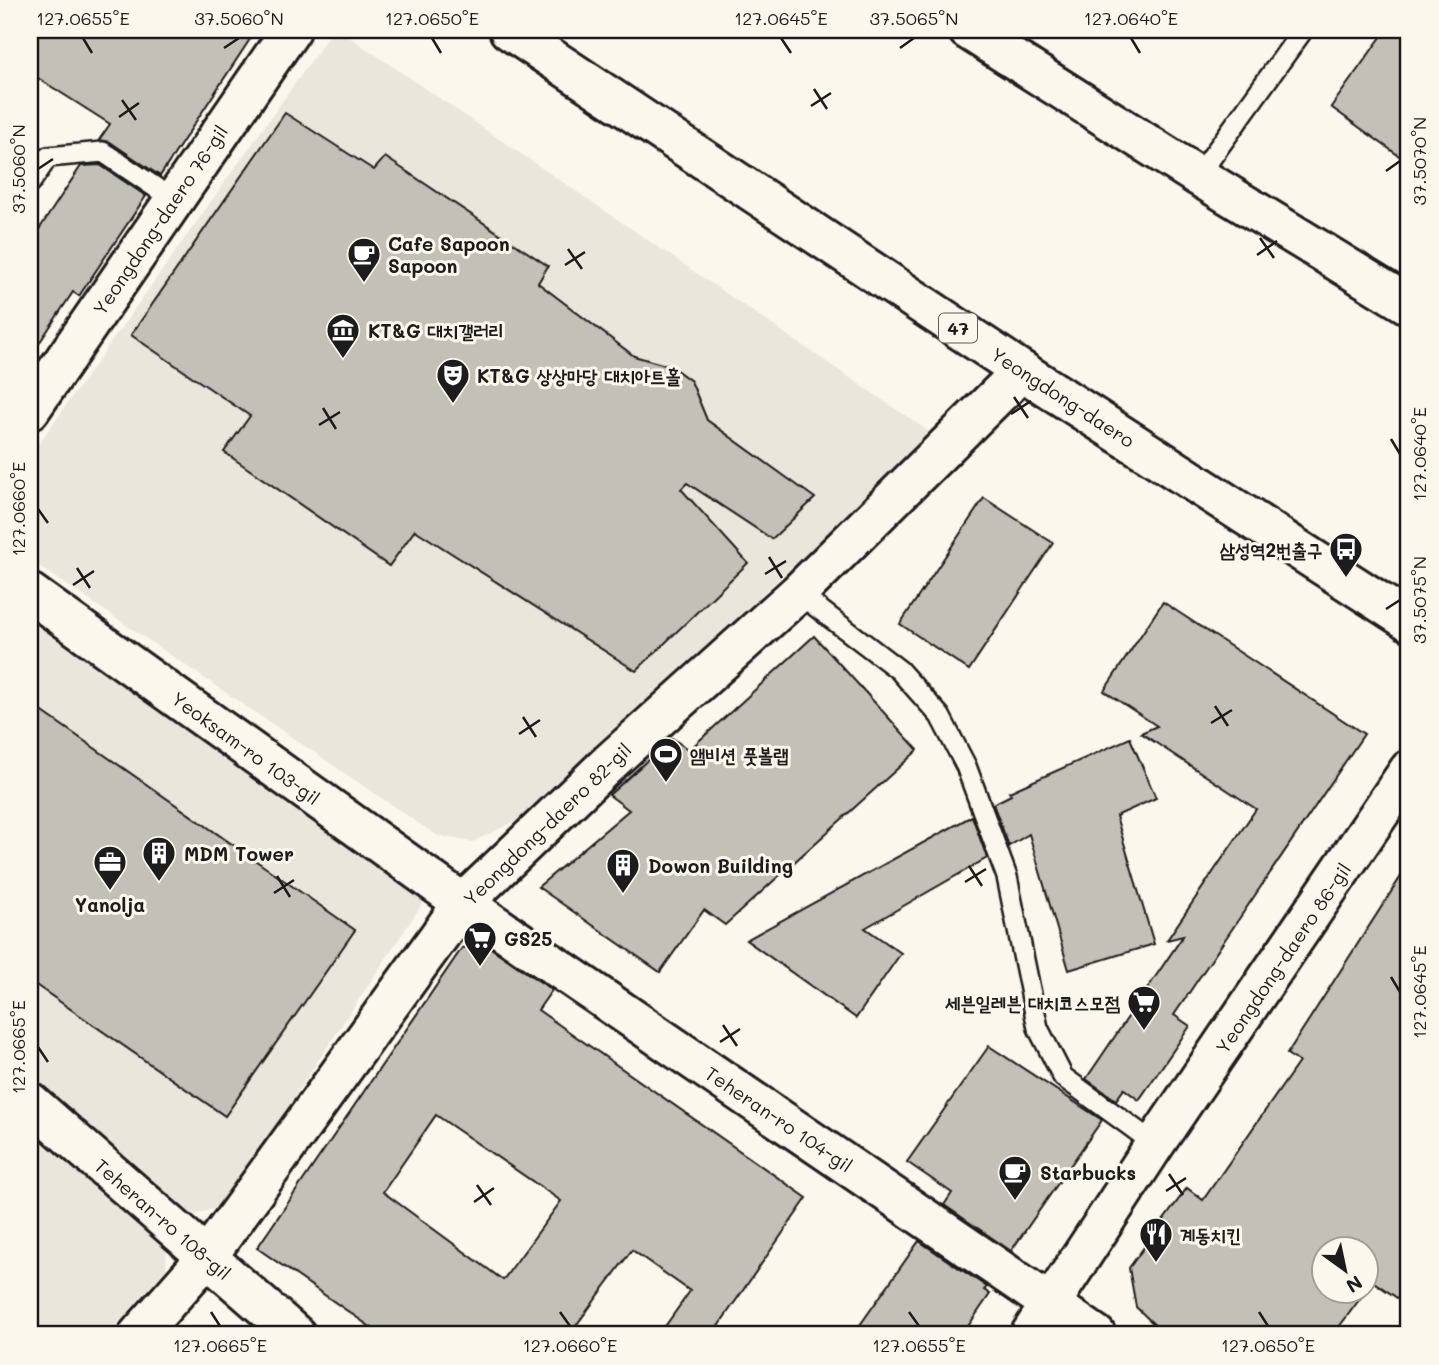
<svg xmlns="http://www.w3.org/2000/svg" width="1439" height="1365" font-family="Mali,'Poor Story',sans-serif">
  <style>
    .built { fill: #eae6dc }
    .building { fill: #c3c0b8; stroke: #1c1c1c; stroke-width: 2; fill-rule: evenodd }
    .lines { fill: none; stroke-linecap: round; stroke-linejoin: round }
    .lane-casing { stroke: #1c1c1c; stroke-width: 24 }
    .street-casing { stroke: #1c1c1c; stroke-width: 44 }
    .primary-casing { stroke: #1c1c1c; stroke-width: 44 }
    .lane { stroke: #fbf7ec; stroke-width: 19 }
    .street { stroke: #fbf7ec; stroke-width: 38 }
    .primary { stroke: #fbf7ec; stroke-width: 38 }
    .ticks { fill: none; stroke: #1c1c1c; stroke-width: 2.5 }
    .labels { text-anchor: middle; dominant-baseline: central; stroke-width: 6; stroke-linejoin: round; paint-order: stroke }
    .shield { fill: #fbf7ec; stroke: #5f5e5a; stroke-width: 2 }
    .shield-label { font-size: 18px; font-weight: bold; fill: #1c1c1c }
    .street-label { font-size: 19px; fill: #1c1c1c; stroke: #fbf7ec }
    .poi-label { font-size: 19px; font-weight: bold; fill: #1c1c1c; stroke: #fbf7ec; text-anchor: start }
    .neatline { fill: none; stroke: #1c1c1c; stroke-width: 2.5 }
    .ticks-label { font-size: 18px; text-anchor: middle; fill: #1c1c1c }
  </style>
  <rect width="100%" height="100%" fill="#fbf7ec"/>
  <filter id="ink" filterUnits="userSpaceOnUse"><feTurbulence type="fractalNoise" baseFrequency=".0143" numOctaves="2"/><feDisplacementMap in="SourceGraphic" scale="14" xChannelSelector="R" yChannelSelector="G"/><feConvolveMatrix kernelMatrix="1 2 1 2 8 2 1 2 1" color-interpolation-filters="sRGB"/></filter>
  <g filter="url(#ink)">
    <g class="built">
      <path d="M 333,30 L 339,30 L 934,435 L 520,819 L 472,842 L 436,835 L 30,560 L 30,456 Z"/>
      <path d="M 30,613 L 426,898 L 222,1206 L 190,1216 L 30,1078 Z"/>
      <path d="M 30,1123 L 167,1241 L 166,1269 L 107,1335 L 30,1335 Z"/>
    </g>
    <g class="building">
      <path d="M 30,30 L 256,30 L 160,176 L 110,142 L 99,140 L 110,124 L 30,73 Z"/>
      <path d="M 1386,30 L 1409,30 L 1409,163 L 1331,107 Z"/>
      <path d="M 285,113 L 374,170 L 385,157 L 548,266 L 538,283 L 634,356 L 672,367 L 691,381 L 707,420 L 815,498 L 772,539 L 687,483 L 681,489 L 748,563 L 636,671 L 415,530 L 389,566 L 224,452 L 250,416 L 131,335 Z"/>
      <path d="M 100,165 L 146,196 L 79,296 L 73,292 L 30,357 L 30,243 L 81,166 Z"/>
      <path d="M 984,498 L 1053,543 L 969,670 L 900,624 Z"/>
      <path d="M 1163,602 L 1364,734 L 1174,1015 L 1190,1026 L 1139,1100 L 1124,1089 L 1116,1100 L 1086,1079 L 1183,936 L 1167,940 L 1256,809 L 1141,733 L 1157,726 L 1104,691 Z"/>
      <path d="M 814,636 L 918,750 L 725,925 L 704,910 L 660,972 L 538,887 L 629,810 L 609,795 L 672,738 L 689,750 Z"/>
      <path d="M 30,703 L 355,930 L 225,1116 L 30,981 Z"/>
      <path d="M 1130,738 L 1156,798 L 1116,816 L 1154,944 L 1069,970 L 1029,834 L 1009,846 L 993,804 L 1011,795 L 1009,792 Z"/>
      <path d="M 972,816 L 987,858 L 865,928 L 901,953 L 856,1018 L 746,940 Z"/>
      <path d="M 1409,864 L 1409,1306 L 1372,1281 L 1366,1290 L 1366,1250 L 1324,1250 L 1324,1292 L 1365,1292 L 1333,1335 L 1165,1335 L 1136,1307 L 1129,1268 L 1187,1188 L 1203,1200 L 1299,1062 L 1287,1054 Z"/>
      <path d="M 485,944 L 552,990 L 538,1010 L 807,1198 L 712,1335 L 659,1335 L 690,1291 L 632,1250 L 569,1335 L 382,1335 L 257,1248 L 462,948 ZM 436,1115 L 561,1201 L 503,1280 L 383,1192 Z"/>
      <path d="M 989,1046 L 1102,1120 L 1011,1251 L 944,1205 L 952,1193 L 907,1162 Z"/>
      <path d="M 919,1241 L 987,1287 L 984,1290 L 990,1294 L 962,1335 L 853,1335 Z"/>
    </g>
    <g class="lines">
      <defs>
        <g id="lane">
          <path d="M 1198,176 L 1303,30"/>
          <path d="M 30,183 L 48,157 L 103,152 L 174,200"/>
          <path d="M 798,593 L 899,670 L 940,716 L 966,766 L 1007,877 L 1038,1028 L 1063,1077 L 1155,1144"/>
        </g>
        <g id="street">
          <path d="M 30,410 L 291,30"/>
          <path d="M 30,593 L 463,903 L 1096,1335"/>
          <path d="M 30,1102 L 296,1335"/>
          <path d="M 138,1335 L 207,1257 L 463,903 L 610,762 L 798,593 L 1022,371"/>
          <path d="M 1030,1335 L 1155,1144 L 1409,770"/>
        </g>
        <g id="primary">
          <path d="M 509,30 L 1022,371 L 1409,621"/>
          <path d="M 968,30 L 1198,176 L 1409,305"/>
        </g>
      </defs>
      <use href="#lane" class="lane-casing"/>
      <use href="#street" class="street-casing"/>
      <use href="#primary" class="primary-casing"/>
      <use href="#lane" class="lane"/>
      <use href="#street" class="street"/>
      <use href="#primary" class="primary"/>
    </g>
  </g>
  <path class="ticks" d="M 83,38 L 92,53M 432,38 L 441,53M 781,38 L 791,53M 1131,38 L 1140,53M 224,48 L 239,38M 900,48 L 914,38M 814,89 L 827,109M 122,100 L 136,120M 811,106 L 831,93M 119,117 L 139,103M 38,169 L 53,159M 1386,171 L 1400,161M 1260,238 L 1274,258M 568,249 L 582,269M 1257,255 L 1277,241M 565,265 L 585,252M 1014,397 L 1028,418M 323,408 L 336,429M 1011,414 L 1031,401M 319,425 L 340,412M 1391,439 L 1400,454M 38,509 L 48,523M 769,557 L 782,578M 77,568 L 90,588M 765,574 L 786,561M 73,585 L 94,571M 1386,609 L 1400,600M 1215,706 L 1228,726M 523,717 L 536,737M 1211,723 L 1232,710M 519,734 L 540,720M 969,866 L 982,886M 277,876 L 290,897M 965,882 L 986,869M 274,893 L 294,880M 1391,977 L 1400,992M 723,1025 L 737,1046M 720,1042 L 740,1029M 38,1047 L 48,1062M 1169,1174 L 1183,1195M 477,1185 L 491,1205M 1166,1191 L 1186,1178M 474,1202 L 494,1188M 211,1312 L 220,1326M 560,1312 L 570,1326M 909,1312 L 919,1326M 1259,1312 L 1268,1326"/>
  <defs>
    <symbol id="cafe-pin" viewBox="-11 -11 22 30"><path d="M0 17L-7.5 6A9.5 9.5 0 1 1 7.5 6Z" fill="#1c1c1c" stroke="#fbf7ec"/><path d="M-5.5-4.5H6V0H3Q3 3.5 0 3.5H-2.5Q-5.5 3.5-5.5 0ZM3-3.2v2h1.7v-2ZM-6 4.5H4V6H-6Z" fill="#fff"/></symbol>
    <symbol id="museum-pin" viewBox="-11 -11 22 30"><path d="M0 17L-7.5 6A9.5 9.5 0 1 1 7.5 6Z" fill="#1c1c1c" stroke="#fbf7ec"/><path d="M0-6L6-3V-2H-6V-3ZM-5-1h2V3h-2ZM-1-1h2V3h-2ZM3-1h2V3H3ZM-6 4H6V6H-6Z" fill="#fff"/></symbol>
    <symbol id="theatre-pin" viewBox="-11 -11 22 30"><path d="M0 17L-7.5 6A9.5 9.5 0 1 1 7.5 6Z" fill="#1c1c1c" stroke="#fbf7ec"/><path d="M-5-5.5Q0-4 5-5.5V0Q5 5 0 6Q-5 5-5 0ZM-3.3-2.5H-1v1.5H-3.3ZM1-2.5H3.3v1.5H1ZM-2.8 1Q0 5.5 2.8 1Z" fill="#fff"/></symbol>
    <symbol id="bus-pin" viewBox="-11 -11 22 30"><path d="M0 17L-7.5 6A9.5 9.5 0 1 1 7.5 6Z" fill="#1c1c1c" stroke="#fbf7ec"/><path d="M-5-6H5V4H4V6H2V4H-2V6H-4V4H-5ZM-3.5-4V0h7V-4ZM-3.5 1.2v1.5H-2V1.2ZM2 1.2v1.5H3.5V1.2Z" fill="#fff"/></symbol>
    <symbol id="stadium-pin" viewBox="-11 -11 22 30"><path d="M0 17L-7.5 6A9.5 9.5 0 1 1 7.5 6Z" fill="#1c1c1c" stroke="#fbf7ec"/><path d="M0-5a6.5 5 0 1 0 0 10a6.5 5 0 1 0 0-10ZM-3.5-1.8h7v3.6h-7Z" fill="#fff"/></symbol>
    <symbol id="building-pin" viewBox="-11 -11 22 30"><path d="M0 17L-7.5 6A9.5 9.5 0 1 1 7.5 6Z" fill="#1c1c1c" stroke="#fbf7ec"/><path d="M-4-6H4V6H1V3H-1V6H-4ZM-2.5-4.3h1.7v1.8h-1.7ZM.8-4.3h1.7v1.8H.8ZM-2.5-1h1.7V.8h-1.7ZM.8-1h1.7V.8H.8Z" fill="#fff"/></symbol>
    <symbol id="office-pin" viewBox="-11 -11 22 30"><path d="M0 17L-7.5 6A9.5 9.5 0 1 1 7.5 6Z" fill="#1c1c1c" stroke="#fbf7ec"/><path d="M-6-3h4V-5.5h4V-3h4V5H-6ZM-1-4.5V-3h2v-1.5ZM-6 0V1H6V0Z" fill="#fff"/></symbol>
    <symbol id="supermarket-pin" viewBox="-11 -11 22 30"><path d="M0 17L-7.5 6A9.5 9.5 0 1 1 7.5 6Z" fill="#1c1c1c" stroke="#fbf7ec"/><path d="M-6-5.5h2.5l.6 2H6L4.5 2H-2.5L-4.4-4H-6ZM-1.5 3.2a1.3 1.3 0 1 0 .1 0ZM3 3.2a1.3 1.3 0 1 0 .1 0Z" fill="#fff"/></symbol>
    <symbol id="restaurant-pin" viewBox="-11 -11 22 30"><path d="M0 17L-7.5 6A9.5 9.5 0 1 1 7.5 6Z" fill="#1c1c1c" stroke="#fbf7ec"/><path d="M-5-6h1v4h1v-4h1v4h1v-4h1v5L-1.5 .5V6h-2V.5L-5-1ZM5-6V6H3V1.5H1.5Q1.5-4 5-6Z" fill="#fff"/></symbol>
  </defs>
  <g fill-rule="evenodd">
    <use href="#cafe-pin" x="345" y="235" width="38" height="52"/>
    <use href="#museum-pin" x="324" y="311" width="38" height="52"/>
    <use href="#theatre-pin" x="434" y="356" width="38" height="52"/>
    <use href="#bus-pin" x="1327" y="530" width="38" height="52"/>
    <use href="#stadium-pin" x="647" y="735" width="38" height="52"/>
    <use href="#building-pin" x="140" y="834" width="38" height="52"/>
    <use href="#office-pin" x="91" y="843" width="38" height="52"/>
    <use href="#building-pin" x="604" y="846" width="38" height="52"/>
    <use href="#supermarket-pin" x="461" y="919" width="38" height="52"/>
    <use href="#supermarket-pin" x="1125" y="983" width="38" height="52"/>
    <use href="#cafe-pin" x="996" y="1153" width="38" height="52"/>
    <use href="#restaurant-pin" x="1137" y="1215" width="38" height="52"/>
  </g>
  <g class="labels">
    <rect class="shield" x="939" y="313.5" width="38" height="29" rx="5"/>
    <g class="shield-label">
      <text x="958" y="328">47</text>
    </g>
    <g class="street-label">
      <text transform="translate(160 220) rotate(-56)">Yeongdong-daero 76-gil</text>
      <text transform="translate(1063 397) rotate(33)">Yeongdong-daero</text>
      <text transform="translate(246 748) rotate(36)">Yeoksam-ro 103-gil</text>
      <text transform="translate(547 824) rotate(-44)">Yeongdong-daero 82-gil</text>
      <text transform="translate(1283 958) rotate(-56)">Yeongdong-daero 86-gil</text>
      <text transform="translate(779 1119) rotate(34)">Teheran-ro 104-gil</text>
      <text transform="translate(163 1219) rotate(41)">Teheran-ro 108-gil</text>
    </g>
    <g class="poi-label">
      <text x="388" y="243">Cafe Sapoon<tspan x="388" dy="22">Sapoon</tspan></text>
      <text x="368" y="330">KT&amp;G 대치갤러리</text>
      <text x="477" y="375">KT&amp;G 상상마당 대치아트홀</text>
      <text x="1322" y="549" text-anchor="end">삼성역2번출구</text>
      <text x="690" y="754">앰비션 풋볼랩</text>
      <text x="184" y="853">MDM Tower</text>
      <text x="648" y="865">Dowon Building</text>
      <text x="110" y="904" text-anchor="middle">Yanolja</text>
      <text x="504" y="938">GS25</text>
      <text x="1120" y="1002" text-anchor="end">세븐일레븐 대치코스모점</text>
      <text x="1040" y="1172">Starbucks</text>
      <text x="1180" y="1234">계동치킨</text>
    </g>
  </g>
  <rect width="1439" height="1365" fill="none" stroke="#fbf7ec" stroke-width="77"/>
  <g transform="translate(1345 1270) rotate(147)"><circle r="33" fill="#fbf7ec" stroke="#a29f99" stroke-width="2"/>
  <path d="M0-5L12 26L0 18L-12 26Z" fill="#1c1c1c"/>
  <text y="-10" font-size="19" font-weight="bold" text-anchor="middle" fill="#1c1c1c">N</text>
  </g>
  <rect x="38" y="38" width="1362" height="1288" class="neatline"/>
  <g class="ticks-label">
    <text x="83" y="25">127.0655°E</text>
    <text x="239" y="25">37.5060°N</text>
    <text x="432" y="25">127.0650°E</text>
    <text x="781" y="25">127.0645°E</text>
    <text x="914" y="25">37.5065°N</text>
    <text x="1131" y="25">127.0640°E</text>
    <text transform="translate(1420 161) rotate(-90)" y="6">37.5070°N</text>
    <text transform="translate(19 169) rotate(-90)" y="6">37.5060°N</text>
    <text transform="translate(1420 454) rotate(-90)" y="6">127.0640°E</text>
    <text transform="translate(19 509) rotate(-90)" y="6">127.0660°E</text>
    <text transform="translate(1420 600) rotate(-90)" y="6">37.5075°N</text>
    <text transform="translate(1420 992) rotate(-90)" y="6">127.0645°E</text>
    <text transform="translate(19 1047) rotate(-90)" y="6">127.0665°E</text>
    <text x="220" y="1352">127.0665°E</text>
    <text x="570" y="1352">127.0660°E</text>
    <text x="919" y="1352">127.0655°E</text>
    <text x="1268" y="1352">127.0650°E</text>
  </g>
</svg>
